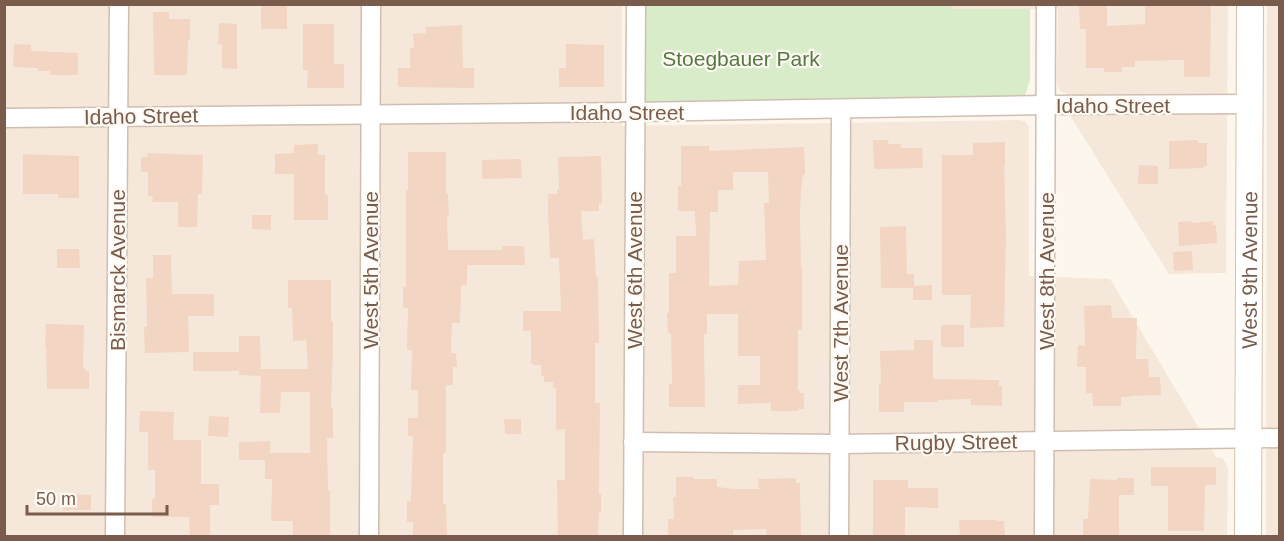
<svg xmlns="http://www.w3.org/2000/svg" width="1284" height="541" font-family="Arial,sans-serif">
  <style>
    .residential { fill: #f5e8da }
    .green { fill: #d8ecc9 }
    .building { fill: #f3d5c3; fill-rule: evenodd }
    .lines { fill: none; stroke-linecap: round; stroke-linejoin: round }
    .minor-casing { stroke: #d1beb0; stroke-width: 21 }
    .secondary-casing { stroke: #d6c0b0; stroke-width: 28 }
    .minor { stroke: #fff; stroke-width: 18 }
    .secondary { stroke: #fff; stroke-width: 26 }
    .labels { text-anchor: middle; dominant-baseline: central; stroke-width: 4.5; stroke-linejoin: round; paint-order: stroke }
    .park-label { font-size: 21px; fill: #537a41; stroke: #fffaf3 }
    .street-label { font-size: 21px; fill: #7a5c4d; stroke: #fffaf3 }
  </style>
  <rect width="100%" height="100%" fill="#fdf6ec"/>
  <g class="residential">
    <path d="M 1279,4 L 1280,536 L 1266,536 L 1267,5 Z"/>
    <path d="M 4,5 L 622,5 L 622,126 L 1018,120 L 1025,121 L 1029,127 L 1029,276 L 1110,279 L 1216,457 L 1222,458 L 1226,463 L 1228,470 L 1227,536 L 5,536 Z"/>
    <path d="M 950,5 L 1228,5 L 1226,273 L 1169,274 L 1071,117 L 1071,95 L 1062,92 L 1059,89 L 1057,81 L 1058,9 L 952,9 Z"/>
  </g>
  <path class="green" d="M 950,4 L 953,9 L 1030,9 L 1030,79 L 1022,106 L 635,112 L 636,5 Z"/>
  <g class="building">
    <path d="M 1079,4 L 1107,4 L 1107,26 L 1145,24 L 1145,4 L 1211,5 L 1210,77 L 1184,77 L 1184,60 L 1135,61 L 1135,67 L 1122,67 L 1122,72 L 1104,72 L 1104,68 L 1086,68 L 1086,29 L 1080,29 Z"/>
    <rect x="261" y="5" width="26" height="24"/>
    <path d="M 153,12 L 169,12 L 169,19 L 190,19 L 190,40 L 188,40 L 187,75 L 154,75 Z"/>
    <path d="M 219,23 L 237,24 L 237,69 L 222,68 L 222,45 L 218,44 Z"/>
    <path d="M 303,24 L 334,24 L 334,64 L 344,64 L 344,88 L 307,88 L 308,70 L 303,70 Z"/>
    <path d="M 462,25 L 463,68 L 474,68 L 474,88 L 398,87 L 398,68 L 410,68 L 410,48 L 414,48 L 413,34 L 426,33 L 426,27 Z"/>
    <path d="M 14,44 L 31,45 L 31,50 L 35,51 L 78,53 L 78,75 L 50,75 L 50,71 L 38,71 L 38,68 L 13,67 Z"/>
    <path d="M 566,44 L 604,45 L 604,87 L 559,87 L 559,68 L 566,68 Z"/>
    <path d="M 873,140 L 889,140 L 888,144 L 901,144 L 901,148 L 922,148 L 923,168 L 874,169 Z"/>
    <path d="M 1198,140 L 1198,143 L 1207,143 L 1207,166 L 1204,166 L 1204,168 L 1169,169 L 1169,141 Z"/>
    <path d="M 1005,142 L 1005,165 L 1004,165 L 1006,235 L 1004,327 L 970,328 L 971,295 L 942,295 L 942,155 L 973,155 L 973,143 Z"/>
    <path d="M 318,144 L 318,155 L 325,155 L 325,195 L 328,195 L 328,220 L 294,220 L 294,174 L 275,174 L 275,154 L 294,153 L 294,145 Z"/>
    <path d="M 681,146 L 709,146 L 709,151 L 804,147 L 805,175 L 803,175 L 801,189 L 800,216 L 801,267 L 802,267 L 802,330 L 798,330 L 798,391 L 800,391 L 800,393 L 804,393 L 804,409 L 799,409 L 799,411 L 771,411 L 771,403 L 738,404 L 738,385 L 760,385 L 760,356 L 738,356 L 738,314 L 707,314 L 707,334 L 704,334 L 705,407 L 669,407 L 669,384 L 672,384 L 671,333 L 668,333 L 667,313 L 669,313 L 669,273 L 676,273 L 676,236 L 696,236 L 695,211 L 678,211 L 678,186 L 681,186 ZM 733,172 L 768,172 L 769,203 L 764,203 L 766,260 L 739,261 L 738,285 L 709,286 L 710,212 L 718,212 L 718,190 L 733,190 Z"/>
    <path d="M 408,152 L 446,152 L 446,194 L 448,194 L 449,215 L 447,215 L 448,250 L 502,250 L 502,246 L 524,246 L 525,265 L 467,265 L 467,285 L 461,285 L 460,323 L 452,323 L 451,353 L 456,353 L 457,367 L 453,367 L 453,385 L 446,385 L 446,453 L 443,453 L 443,504 L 446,504 L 447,537 L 413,537 L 413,522 L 407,522 L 407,501 L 411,501 L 413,436 L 408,436 L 408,418 L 418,418 L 418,390 L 411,390 L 412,350 L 407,350 L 408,308 L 403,308 L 403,287 L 406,287 L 406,190 L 408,190 Z"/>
    <path d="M 148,153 L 203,155 L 202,194 L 198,194 L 197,227 L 178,227 L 178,202 L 152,202 L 153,196 L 148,196 L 148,172 L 141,172 L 141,157 L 147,157 Z"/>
    <path d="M 23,154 L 79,156 L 79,198 L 58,198 L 58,194 L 23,194 Z"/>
    <path d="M 601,156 L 602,204 L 599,203 L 599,211 L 581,211 L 583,240 L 594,239 L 596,277 L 598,277 L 599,343 L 595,343 L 595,403 L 600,403 L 599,494 L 601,494 L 601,512 L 599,512 L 598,537 L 558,537 L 557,480 L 565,480 L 565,429 L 556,430 L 556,388 L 553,388 L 553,382 L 544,382 L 544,376 L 541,375 L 541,365 L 533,365 L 533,364 L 531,363 L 531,331 L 523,331 L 523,311 L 561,311 L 559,258 L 550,258 L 548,211 L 548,194 L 557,194 L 557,189 L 559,189 L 558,157 Z"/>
    <path d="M 521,159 L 522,178 L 482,179 L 482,160 Z"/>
    <path d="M 1139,165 L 1158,166 L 1158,184 L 1138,184 Z"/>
    <path d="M 252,215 L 271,215 L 271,230 L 252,229 Z"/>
    <path d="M 1192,221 L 1192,223 L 1213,221 L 1213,225 L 1216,225 L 1217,243 L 1179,246 L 1178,222 Z"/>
    <path d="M 906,226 L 907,274 L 914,274 L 914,286 L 932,285 L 932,300 L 913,300 L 913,288 L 881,288 L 880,227 Z"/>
    <path d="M 57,249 L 79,249 L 80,268 L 57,268 Z"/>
    <path d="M 1192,251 L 1193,270 L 1174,271 L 1173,252 Z"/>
    <path d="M 153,255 L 171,255 L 172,294 L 214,294 L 214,316 L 188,316 L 189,352 L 145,353 L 144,327 L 147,327 L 146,278 L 153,278 Z"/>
    <path d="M 288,280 L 331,280 L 331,321 L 333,321 L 333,345 L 331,408 L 333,408 L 333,438 L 327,438 L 328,491 L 330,491 L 330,537 L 293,537 L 293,521 L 271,521 L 272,479 L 265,479 L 265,460 L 239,460 L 239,442 L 270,441 L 270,453 L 310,453 L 310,392 L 281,392 L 280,413 L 260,413 L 261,369 L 308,369 L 306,340 L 293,341 L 292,308 L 288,308 Z"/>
    <path d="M 1111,305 L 1112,318 L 1137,318 L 1136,359 L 1148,359 L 1149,377 L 1160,377 L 1161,395 L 1130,396 L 1130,397 L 1121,397 L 1121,406 L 1093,406 L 1092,393 L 1086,393 L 1086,367 L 1077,367 L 1078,345 L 1085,346 L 1084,306 Z"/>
    <path d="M 46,324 L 84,325 L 83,368 L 85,368 L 85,371 L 89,371 L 89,389 L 47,389 L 46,346 L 45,346 Z"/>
    <rect x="941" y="325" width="23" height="22"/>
    <path d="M 239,336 L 260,336 L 261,376 L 239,375 L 239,371 L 193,371 L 193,352 L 239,352 Z"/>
    <path d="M 914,340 L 933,340 L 933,379 L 999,380 L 999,386 L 1002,386 L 1002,406 L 971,405 L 971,399 L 938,400 L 938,402 L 904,402 L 904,412 L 879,412 L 879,384 L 881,384 L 880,351 L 914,350 Z"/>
    <path d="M 140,411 L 174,412 L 173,440 L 201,440 L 201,484 L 219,484 L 219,505 L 210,505 L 210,537 L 190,537 L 189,517 L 152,517 L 152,499 L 155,499 L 155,470 L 148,470 L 148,432 L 139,432 Z"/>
    <path d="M 209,416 L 229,417 L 228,437 L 208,436 Z"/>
    <path d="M 504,419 L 521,419 L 521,434 L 505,434 Z"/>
    <path d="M 1151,467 L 1216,467 L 1216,485 L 1205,485 L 1204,531 L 1168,531 L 1168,486 L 1151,486 Z"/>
    <path d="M 676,477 L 693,477 L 693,479 L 717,479 L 717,487 L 735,489 L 759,489 L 758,479 L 796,478 L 796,483 L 800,483 L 801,537 L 767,537 L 766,529 L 733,530 L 733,537 L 668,537 L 668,519 L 674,519 L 673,497 L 676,497 Z"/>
    <path d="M 1117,478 L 1134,478 L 1134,495 L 1119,495 L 1119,537 L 1083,537 L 1083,519 L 1088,519 L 1090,479 L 1117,480 Z"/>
    <path d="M 873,480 L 908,480 L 908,488 L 938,488 L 938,508 L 905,507 L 905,537 L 873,537 Z"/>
    <path d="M 63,494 L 91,495 L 91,510 L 63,510 Z"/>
    <path d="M 959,520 L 998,520 L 997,521 L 1004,521 L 1005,537 L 960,537 Z"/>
  </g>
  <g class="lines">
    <defs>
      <g id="minor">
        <path d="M 4,118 L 635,112 L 1046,105 L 1250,104"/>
        <path d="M 633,442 L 839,444 L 1280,438"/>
        <path d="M 115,536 L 119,4"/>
        <path d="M 369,536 L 371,4"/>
        <path d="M 633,536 L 636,4"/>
        <path d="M 839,536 L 841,110"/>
        <path d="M 1044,536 L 1046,4"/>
      </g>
      <g id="secondary">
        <path id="s1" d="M 1248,536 L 1250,4"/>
      </g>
    </defs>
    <use href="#minor" class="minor-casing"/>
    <use href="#secondary" class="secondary-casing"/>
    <use href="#minor" class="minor"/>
    <use href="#secondary" class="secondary"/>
  </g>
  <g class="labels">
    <g class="park-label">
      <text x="741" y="58">Stoegbauer Park</text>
    </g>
    <g class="street-label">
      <text x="1113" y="105">Idaho Street</text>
      <text x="627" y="112">Idaho Street</text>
      <text transform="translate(141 116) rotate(-1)">Idaho Street</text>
      <text transform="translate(117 270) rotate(-90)">Bismarck Avenue</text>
      <text transform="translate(370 270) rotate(-90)">West 5th Avenue</text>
      <text transform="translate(634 270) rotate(-90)">West 6th Avenue</text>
      <text transform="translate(1046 271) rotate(-90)">West 8th Avenue</text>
      <text stroke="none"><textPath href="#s1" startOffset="266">West 9th Avenue</textPath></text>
      <text transform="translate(840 323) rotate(-90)">West 7th Avenue</text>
      <text transform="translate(956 442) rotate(-1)">Rugby Street</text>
    </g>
  </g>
  <rect width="1284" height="541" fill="none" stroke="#7a5c4d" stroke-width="12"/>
  <path d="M27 505v9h140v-9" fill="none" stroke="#7a5c4d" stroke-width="3"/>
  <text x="36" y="505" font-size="18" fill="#7a5c4d" stroke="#fffaf3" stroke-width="4.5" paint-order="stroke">50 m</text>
</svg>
